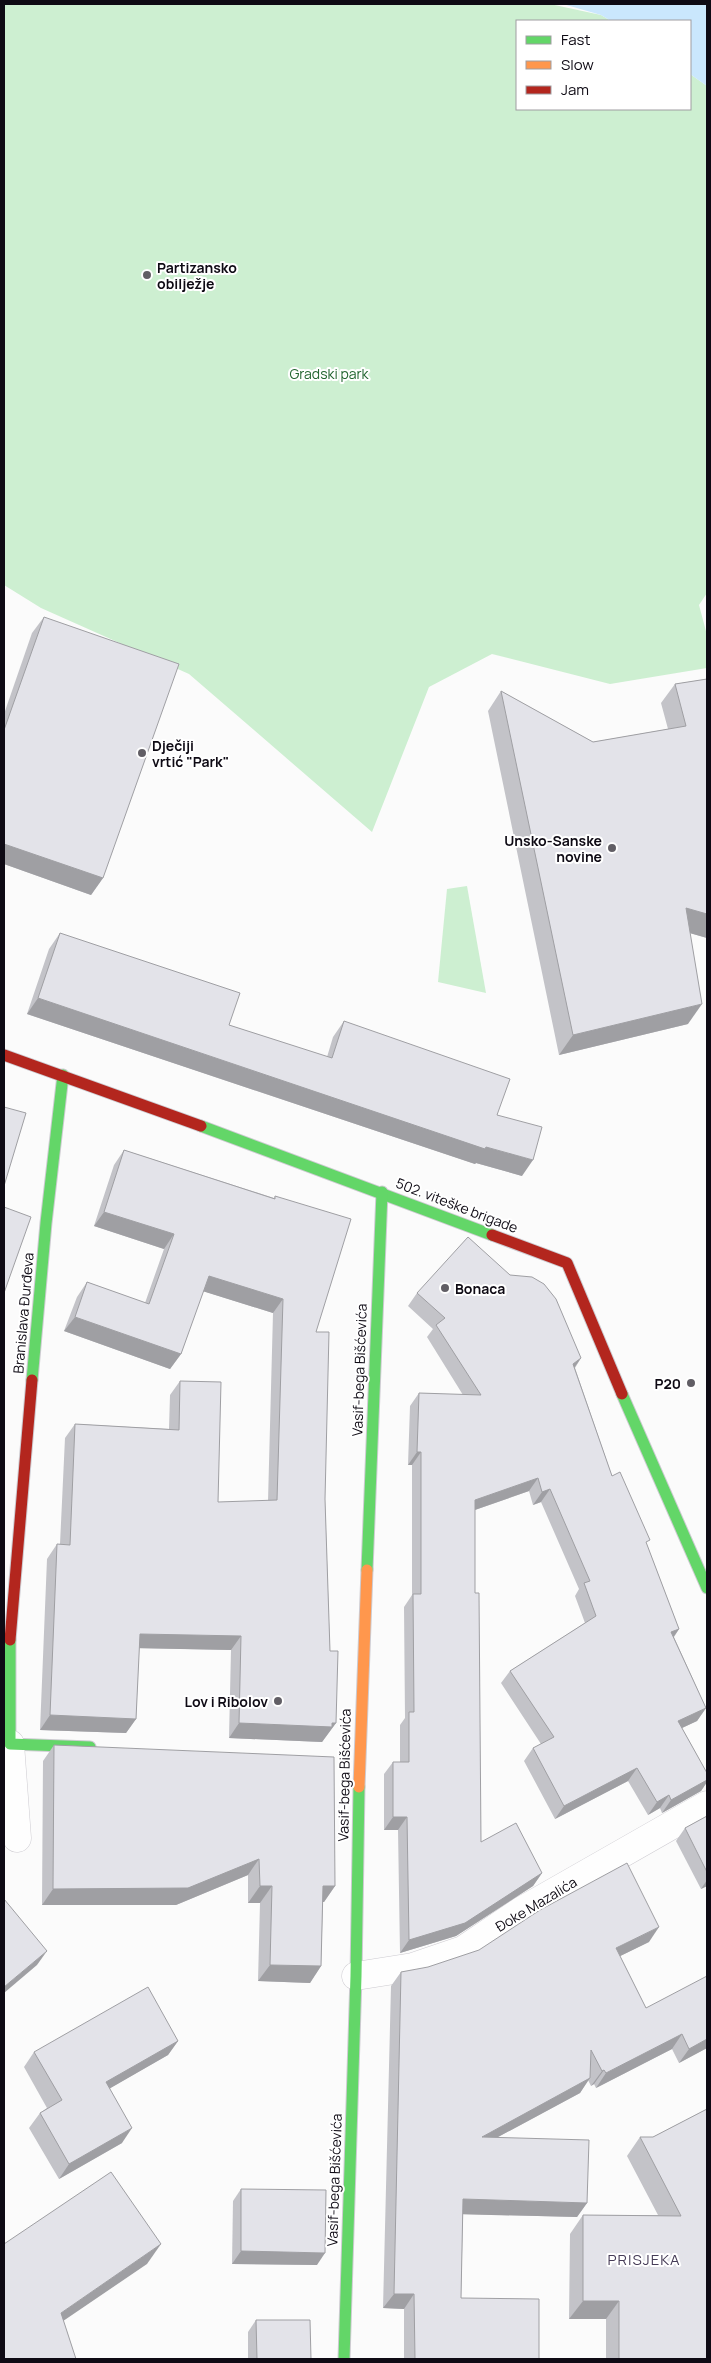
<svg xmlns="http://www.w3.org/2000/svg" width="711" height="2363" font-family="Manrope,sans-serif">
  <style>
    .green { fill: #cdefd1 }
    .water { fill: #cae7fd }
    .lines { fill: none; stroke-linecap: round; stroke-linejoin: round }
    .street-casing { stroke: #cdcbd1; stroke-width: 29 }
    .fast-casing { stroke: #cdcbd1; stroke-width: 13 }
    .slow-casing { stroke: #cdcbd1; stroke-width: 13 }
    .jam-casing { stroke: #cdcbd1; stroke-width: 13 }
    .street { stroke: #fefefe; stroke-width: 28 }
    .fast { stroke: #63d668; stroke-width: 11 }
    .slow { stroke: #ff974d; stroke-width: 11 }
    .jam { stroke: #b3261e; stroke-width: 11 }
    .wall { fill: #c3c3c8 }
    .shaded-wall { fill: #9f9fa3 }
    .building { fill: #e3e3e9; stroke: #9f9fa3 }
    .poi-dot { fill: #615e65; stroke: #fff; stroke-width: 2 }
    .labels { text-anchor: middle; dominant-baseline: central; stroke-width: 4; stroke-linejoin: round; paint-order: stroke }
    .poi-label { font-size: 14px; font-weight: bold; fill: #0e0a14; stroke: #fff; text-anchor: start }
    .park-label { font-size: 14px; fill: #236631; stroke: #fff }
    .street-label { font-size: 14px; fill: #0e0a14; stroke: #fff }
    .neighbourhood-label { font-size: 15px; letter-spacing: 1px; fill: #463c57; stroke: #fff }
  </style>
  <rect width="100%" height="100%" fill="#fbfbfb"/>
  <g class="green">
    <path d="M 4,4 L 550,4 L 601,15 L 611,21 L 517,21 L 517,109 L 690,109 L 690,74 L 707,86 L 707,593 L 699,605 L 707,635 L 707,668 L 610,684 L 492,654 L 429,687 L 372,832 L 189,674 L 41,608 L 4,585 Z"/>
    <path d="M 467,886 L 486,993 L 438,982 L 447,889 Z"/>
  </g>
  <path class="water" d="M 563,4 L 707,4 L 707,86 L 690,74 L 690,21 L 611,21 L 601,15 Z"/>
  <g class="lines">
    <defs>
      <g id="street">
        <path d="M 10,1744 L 17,1838"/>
        <path d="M 356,1976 L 413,1967 L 463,1950 L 521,1911 L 707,1805"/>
      </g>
      <g id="fast">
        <path d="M 201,1126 L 492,1235"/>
        <path d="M 32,1380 L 46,1223 L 63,1075"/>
        <path d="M 622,1394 L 707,1588"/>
        <path d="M 367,1570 L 382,1192"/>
        <path d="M 10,1640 L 10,1744 L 90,1747"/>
        <path d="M 344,2359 L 356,1976 L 359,1787"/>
      </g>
      <path id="slow" d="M 359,1787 L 367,1570"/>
      <g id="jam">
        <path d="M 4,1055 L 201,1126"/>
        <path d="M 492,1235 L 567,1263 L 622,1394"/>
        <path d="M 10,1640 L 32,1380"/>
      </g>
    </defs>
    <use href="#street" class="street-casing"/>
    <use href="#fast" class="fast-casing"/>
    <use href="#slow" class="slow-casing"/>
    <use href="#jam" class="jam-casing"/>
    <use href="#street" class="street"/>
    <use href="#fast" class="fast"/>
    <use href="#slow" class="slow"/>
    <use href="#jam" class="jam"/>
  </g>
  <g class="wall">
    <path d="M 44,617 L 103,878 L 91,895 L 4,864 L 4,714 L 32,633 Z"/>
    <path d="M 707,679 L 707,938 L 690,933 L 688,1024 L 559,1055 L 488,711 L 501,691 L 593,742 L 668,729 L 661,703 L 675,684 Z"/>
    <path d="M 60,933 L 229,1025 L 327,1057 L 333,1037 L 344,1021 L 497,1115 L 522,1176 L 476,1163 L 475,1164 L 27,1014 L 49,949 Z"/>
    <path d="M 124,1150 L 274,1198 L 275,1196 L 316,1332 L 325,1499 L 330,1651 L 336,1723 L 322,1742 L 229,1738 L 231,1650 L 139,1648 L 136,1719 L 126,1733 L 40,1730 L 47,1559 L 57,1544 L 60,1544 L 65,1438 L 75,1424 L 169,1429 L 170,1395 L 180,1381 L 218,1502 L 268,1501 L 273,1313 L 203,1291 L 181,1354 L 170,1369 L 64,1331 L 77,1297 L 87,1282 L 145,1303 L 164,1249 L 94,1226 L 114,1165 Z"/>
    <path d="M 417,1293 L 581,1358 L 575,1368 L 612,1476 L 647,1545 L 679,1629 L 674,1637 L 706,1708 L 697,1721 L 682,1728 L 707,1773 L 707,1782 L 701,1791 L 662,1813 L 660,1808 L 648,1815 L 628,1781 L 555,1819 L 524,1761 L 533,1748 L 541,1744 L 501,1683 L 510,1671 L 585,1623 L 575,1596 L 579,1589 L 541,1502 L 533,1505 L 529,1491 L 475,1510 L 475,1593 L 481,1842 L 542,1873 L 533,1886 L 456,1936 L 400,1953 L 398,1830 L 384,1830 L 384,1774 L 393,1762 L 400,1762 L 400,1725 L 405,1718 L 404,1607 L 412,1595 L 412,1465 L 408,1465 L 410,1406 L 419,1393 L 463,1395 L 427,1337 L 433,1329 L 408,1306 Z"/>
    <path d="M 54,1745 L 335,1886 L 324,1902 L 323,1902 L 321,1966 L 310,1983 L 258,1981 L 260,1903 L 248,1903 L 248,1875 L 176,1905 L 42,1905 L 43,1761 Z"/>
    <path d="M 707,1816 L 707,1886 L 701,1889 L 676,1841 L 685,1828 Z"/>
    <path d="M 649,1942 L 620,1956 L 646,2008 L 707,2048 L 679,2063 L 672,2049 L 596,2088 L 594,2084 L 591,2086 L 588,2080 L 580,2093 L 498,2137 L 587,2203 L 577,2217 L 463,2214 L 461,2298 L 539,2359 L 404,2359 L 404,2309 L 383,2308 L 391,1986 L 401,1972 Z"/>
    <path d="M 178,2041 L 168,2055 L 110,2088 L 122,2143 L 59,2179 L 29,2128 L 40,2113 L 47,2108 L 24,2067 L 34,2052 Z"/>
    <path d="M 707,2109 L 707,2359 L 606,2359 L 606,2319 L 569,2319 L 570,2234 L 583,2215 L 658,2215 L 627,2156 L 640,2137 L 653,2137 Z"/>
    <path d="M 241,2189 L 317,2265 L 232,2264 L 233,2201 Z"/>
    <path d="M 256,2320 L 311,2359 L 248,2359 L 248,2332 Z"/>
  </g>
  <g class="shaded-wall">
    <path d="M 4,844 L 103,878 L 91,895 L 4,864 Z"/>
    <path d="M 686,908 L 707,914 L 707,938 L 672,928 Z"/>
    <path d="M 38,998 L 486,1147 L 533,1160 L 522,1176 L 476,1163 L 475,1164 L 27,1014 Z"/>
    <path d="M 702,1004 L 688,1024 L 559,1055 L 573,1035 Z"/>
    <path d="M 104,1212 L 174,1234 L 164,1249 L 94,1226 Z"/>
    <path d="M 209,1276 L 283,1299 L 273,1313 L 199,1290 Z"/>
    <path d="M 75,1317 L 181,1354 L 170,1369 L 64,1331 Z"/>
    <path d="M 581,1358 L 572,1371 L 573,1364 Z"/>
    <path d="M 417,1452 L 421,1452 L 412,1465 L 408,1465 Z"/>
    <path d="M 538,1478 L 529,1491 L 466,1513 L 475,1500 Z"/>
    <path d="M 550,1489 L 541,1502 L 533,1505 L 542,1492 Z"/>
    <path d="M 679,1629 L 670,1642 L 671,1632 Z"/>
    <path d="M 140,1634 L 241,1636 L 231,1650 L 130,1648 Z"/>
    <path d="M 706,1708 L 697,1721 L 669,1734 L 678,1721 Z"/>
    <path d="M 50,1715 L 136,1719 L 126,1733 L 40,1730 Z"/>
    <path d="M 239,1723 L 336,1723 L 322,1742 L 229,1738 Z"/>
    <path d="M 637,1768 L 628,1781 L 555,1819 L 564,1806 Z"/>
    <path d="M 707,1780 L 707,1782 L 701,1791 L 662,1813 L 671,1800 Z"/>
    <path d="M 669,1795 L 660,1808 L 648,1815 L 657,1802 Z"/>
    <path d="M 393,1817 L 407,1817 L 398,1830 L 384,1830 Z"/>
    <path d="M 259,1859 L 248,1875 L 176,1905 L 42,1905 L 53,1889 Z"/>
    <path d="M 542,1873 L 533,1886 L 456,1936 L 400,1953 L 409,1940 Z"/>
    <path d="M 707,1880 L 707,1886 L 701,1889 Z"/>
    <path d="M 260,1886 L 272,1886 L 260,1903 L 248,1903 Z"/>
    <path d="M 323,1886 L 335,1886 L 324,1902 L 312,1902 Z"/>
    <path d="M 659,1927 L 649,1942 L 606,1963 L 616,1948 Z"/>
    <path d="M 47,1951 L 37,1965 L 4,1993 L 4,1987 Z"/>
    <path d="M 270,1965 L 321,1966 L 310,1983 L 258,1981 Z"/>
    <path d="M 682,2034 L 672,2049 L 596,2088 L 606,2073 Z"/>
    <path d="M 707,2039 L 707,2048 L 679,2063 L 689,2049 Z"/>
    <path d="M 178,2041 L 168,2055 L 95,2097 L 106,2082 Z"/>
    <path d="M 604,2070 L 594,2084 L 591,2086 L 602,2071 Z"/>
    <path d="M 590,2078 L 580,2093 L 472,2151 L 482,2137 Z"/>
    <path d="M 132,2128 L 122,2143 L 59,2179 L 69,2164 Z"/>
    <path d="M 463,2199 L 587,2203 L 577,2217 L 453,2214 Z"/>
    <path d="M 161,2244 L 147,2264 L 47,2332 L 61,2313 Z"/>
    <path d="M 241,2251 L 325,2253 L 317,2265 L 232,2264 Z"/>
    <path d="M 394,2294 L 414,2294 L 404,2309 L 383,2308 Z"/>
    <path d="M 583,2301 L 619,2301 L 606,2319 L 569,2319 Z"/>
  </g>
  <g class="building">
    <path d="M 44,617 L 179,664 L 103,878 L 4,844 L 4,730 Z"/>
    <path d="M 707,679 L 707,914 L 686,908 L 702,1004 L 573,1035 L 501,691 L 593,742 L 686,726 L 675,684 Z"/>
    <path d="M 60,933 L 240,993 L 229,1025 L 332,1058 L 344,1021 L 510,1079 L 497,1115 L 542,1127 L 533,1160 L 486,1147 L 485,1149 L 38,998 Z"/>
    <path d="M 4,1107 L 26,1113 L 4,1186 Z"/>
    <path d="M 124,1150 L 275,1199 L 275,1196 L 351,1219 L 316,1332 L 329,1332 L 325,1499 L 330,1651 L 338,1651 L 336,1723 L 332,1723 L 332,1727 L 239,1723 L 241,1636 L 140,1634 L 136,1719 L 50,1715 L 57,1544 L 70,1545 L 75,1424 L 179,1430 L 180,1381 L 221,1382 L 218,1502 L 277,1500 L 283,1299 L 209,1276 L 181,1354 L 75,1317 L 87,1282 L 149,1304 L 174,1234 L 104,1212 Z"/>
    <path d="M 4,1207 L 31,1217 L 4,1293 Z"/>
    <path d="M 468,1237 L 510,1275 L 532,1277 L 544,1284 L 556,1299 L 581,1358 L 573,1364 L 612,1476 L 620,1472 L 650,1540 L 646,1542 L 679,1629 L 671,1632 L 706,1708 L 678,1721 L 707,1773 L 707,1780 L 671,1800 L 669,1795 L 657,1802 L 637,1768 L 564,1806 L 533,1748 L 554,1737 L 510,1671 L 596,1616 L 584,1583 L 590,1581 L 550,1489 L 542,1492 L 538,1478 L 475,1500 L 475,1593 L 479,1593 L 481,1842 L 516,1823 L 542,1873 L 465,1923 L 409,1940 L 407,1817 L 393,1817 L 393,1762 L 409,1762 L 409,1712 L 414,1712 L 413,1594 L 421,1594 L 421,1452 L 417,1452 L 419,1393 L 481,1395 L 436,1325 L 445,1318 L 417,1293 Z"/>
    <path d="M 54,1745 L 334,1757 L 335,1886 L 323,1886 L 321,1966 L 270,1965 L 272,1886 L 260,1886 L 259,1859 L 188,1888 L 53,1889 Z"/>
    <path d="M 707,1816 L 707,1872 L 685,1828 Z"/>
    <path d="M 627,1863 L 659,1927 L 616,1948 L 646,2008 L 707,1976 L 707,2039 L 689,2049 L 682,2034 L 606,2073 L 604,2070 L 602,2071 L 591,2050 L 590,2078 L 482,2137 L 589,2140 L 587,2203 L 463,2199 L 461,2298 L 539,2299 L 539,2359 L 415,2359 L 414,2294 L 394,2294 L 401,1972 L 428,1967 L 479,1950 L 540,1910 Z"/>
    <path d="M 4,1899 L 47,1951 L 4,1987 Z"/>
    <path d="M 148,1987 L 178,2041 L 106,2082 L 132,2128 L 69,2164 L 40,2113 L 62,2100 L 34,2052 Z"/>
    <path d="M 707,2109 L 707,2359 L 619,2359 L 619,2301 L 583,2301 L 583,2215 L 681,2216 L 640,2137 L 653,2137 Z"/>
    <path d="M 111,2172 L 161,2244 L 61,2313 L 76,2359 L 4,2359 L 4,2244 Z"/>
    <path d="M 241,2189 L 326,2190 L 325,2253 L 241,2251 Z"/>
    <path d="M 256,2320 L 310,2320 L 311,2359 L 257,2359 Z"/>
  </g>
  <g class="poi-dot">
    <circle cx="147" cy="275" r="5"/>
    <circle cx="142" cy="753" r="5"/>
    <circle cx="612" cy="848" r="5"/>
    <circle cx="445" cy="1288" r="5"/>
    <circle cx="691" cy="1383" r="5"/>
    <circle cx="278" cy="1701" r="5"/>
  </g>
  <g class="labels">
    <g class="poi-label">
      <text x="157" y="267">Partizansko<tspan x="157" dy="16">obilježje</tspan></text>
      <text x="152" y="745">Dječiji<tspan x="152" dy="16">vrtić "Park"</tspan></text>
      <text x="602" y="840" text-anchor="end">Unsko-Sanske<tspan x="602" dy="16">novine</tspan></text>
      <text x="455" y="1288">Bonaca</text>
      <text x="681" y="1383" text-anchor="end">P20</text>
      <text x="268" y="1701" text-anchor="end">Lov i Ribolov</text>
    </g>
    <g class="park-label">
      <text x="329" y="373">Gradski park</text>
    </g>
    <g class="street-label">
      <text transform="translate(457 1205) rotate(21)">502. viteške brigade</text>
      <text transform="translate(23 1313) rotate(-85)">Branislava Đurđeva</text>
      <text transform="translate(359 1370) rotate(-88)">Vasif-bega Bišćevića</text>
      <text transform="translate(344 1775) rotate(-89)">Vasif-bega Bišćevića</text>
      <text transform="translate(536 1904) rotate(-31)">Đoke Mazalića</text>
      <text transform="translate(334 2180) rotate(-88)">Vasif-bega Bišćevića</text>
    </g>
    <g class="neighbourhood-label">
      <text x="644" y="2259">PRISJEKA</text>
    </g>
  </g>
  <rect width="711" height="2363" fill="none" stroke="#0e0a14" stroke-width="10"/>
  <rect x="516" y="20" width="175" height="90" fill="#ffffff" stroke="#9f9da1"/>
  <rect x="526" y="36" width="25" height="8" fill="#63d668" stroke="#9f9da1"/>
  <text x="561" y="45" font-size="15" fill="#0e0a14">Fast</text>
  <rect x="526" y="61" width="25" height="8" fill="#ff974d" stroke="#9f9da1"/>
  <text x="561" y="70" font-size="15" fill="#0e0a14">Slow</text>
  <rect x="526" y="86" width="25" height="8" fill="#b3261e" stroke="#9f9da1"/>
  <text x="561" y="95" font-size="15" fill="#0e0a14">Jam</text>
</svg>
